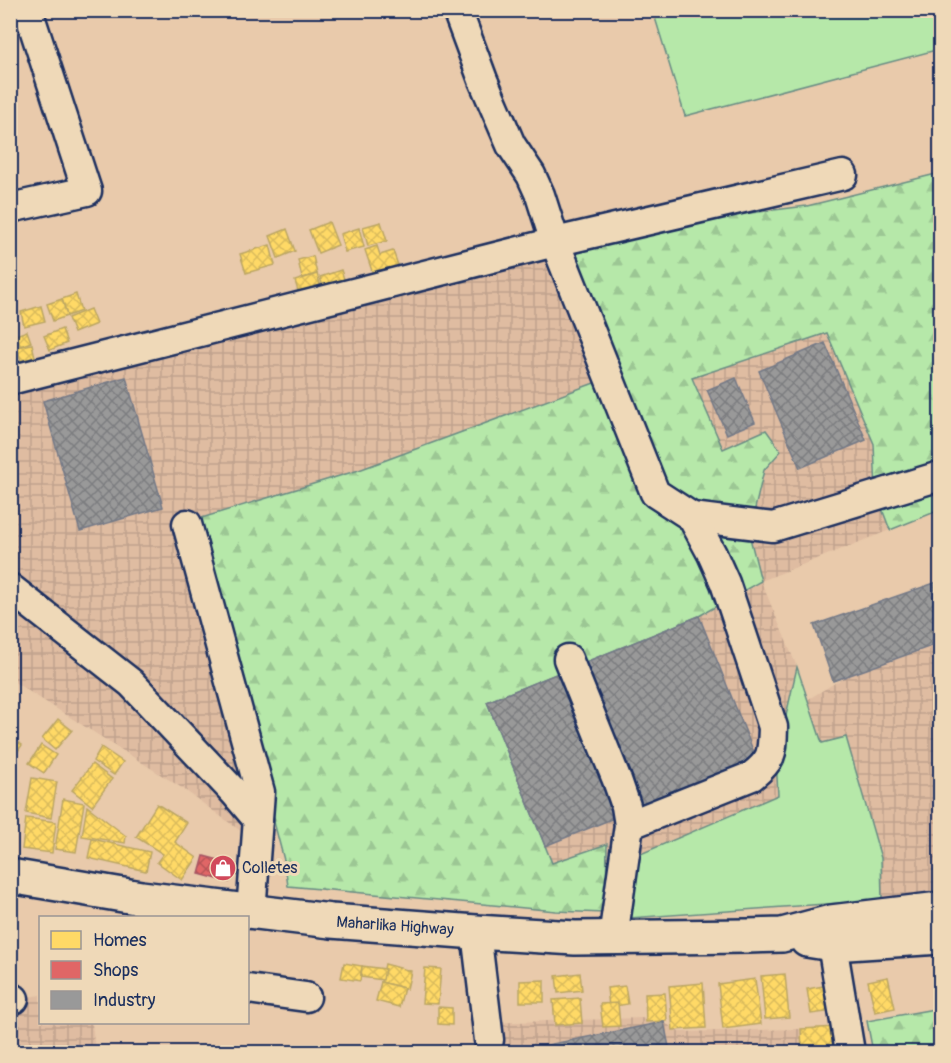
<svg xmlns="http://www.w3.org/2000/svg" width="951" height="1063" font-family="Pangolin,sans-serif">
  <style>
    .industrial { fill: url(#industrial-grid) }
    .green { fill: #b6e8a9; stroke: #688c84; stroke-width: 1.5 }
    .forest { fill: url(#forest-firs); stroke: #688c84; stroke-width: 1.5 }
    .homes { fill: url(#homes-cross-hatch); stroke: #bba664; stroke-width: 1.5 }
    .shops { fill: url(#shops-cross-hatch); stroke: #a55664; stroke-width: 1.5 }
    .industry { fill: url(#industry-cross-hatch); stroke: #737987; stroke-width: 1.5 }
    .lines { fill: none; stroke-linecap: round; stroke-linejoin: round }
    .minor-casing { stroke: #1b2f5e; stroke-width: 33 }
    .highway-casing { stroke: #1b2f5e; stroke-width: 38 }
    .minor { stroke: #efd9b8; stroke-width: 28 }
    .highway { stroke: #efd9b8; stroke-width: 33 }
    .labels { text-anchor: middle; dominant-baseline: central; stroke-width: 6; stroke-linejoin: round; paint-order: stroke }
    .poi-label { font-size: 16px; fill: #1b2f5e; stroke: #efd9b8; text-anchor: start }
    .street-label { font-size: 16px; fill: #1b2f5e; stroke: #efd9b8 }
  </style>
  <defs>
    <pattern id="industrial-grid" width="8" height="8" patternUnits="userSpaceOnUse" patternTransform="scale(1.5)"><rect width="8" height="8" fill="#dfbca1"/><path d="M0 4h8M4 0v8" fill="none" stroke="#bfa28d"/></pattern>
    <pattern id="forest-firs" width="22" height="20" patternUnits="userSpaceOnUse" patternTransform="scale(1.5)"><rect width="22" height="20" fill="#b6e8a9"/><path d="M5 1l3.5 6h-7zM16 11l3.5 6h-7z" fill="#9cc794"/></pattern>
    <pattern id="homes-cross-hatch" width="8" height="8" patternUnits="userSpaceOnUse" patternTransform="scale(1.5)"><rect width="8" height="8" fill="#ffd966"/><path d="M0 0l8 8M0 8l8-8" fill="none" stroke="#dabb5b"/></pattern>
    <pattern id="shops-cross-hatch" width="8" height="8" patternUnits="userSpaceOnUse" patternTransform="scale(1.5)"><rect width="8" height="8" fill="#e06666"/><path d="M0 0l8 8M0 8l8-8" fill="none" stroke="#b55457"/></pattern>
    <pattern id="industry-cross-hatch" width="8" height="8" patternUnits="userSpaceOnUse" patternTransform="scale(1.5)"><rect width="8" height="8" fill="#999"/><path d="M0 0l8 8M0 8l8-8" fill="none" stroke="#7c7d80"/></pattern>
  </defs>
  <rect width="100%" height="100%" fill="#e9caab"/>
  <filter id="ink" filterUnits="userSpaceOnUse"><feTurbulence type="fractalNoise" baseFrequency=".0167" numOctaves="2"/><feDisplacementMap in="SourceGraphic" scale="12" xChannelSelector="R" yChannelSelector="G"/><feConvolveMatrix kernelMatrix="1 2 1 2 8 2 1 2 1" color-interpolation-filters="sRGB"/></filter>
  <g filter="url(#ink)">
    <g class="industrial">
      <path d="M 551,247 L 597,382 L 359,470 L 195,520 L 173,519 L 253,794 L 242,832 L 182,788 L 11,680 L 11,383 Z"/>
      <path d="M 827,333 L 874,444 L 876,493 L 890,530 L 761,581 L 797,667 L 776,760 L 778,795 L 636,856 L 606,899 L 607,844 L 552,863 L 487,702 L 699,616 L 761,581 L 749,534 L 764,470 L 723,449 L 692,378 Z"/>
      <path d="M 940,640 L 940,896 L 882,900 L 881,858 L 846,737 L 822,743 L 807,700 L 871,661 Z"/>
      <path d="M 40,995 L 40,1022 L 92,1023 L 95,1052 L 11,1052 L 10,1000 Z"/>
      <path d="M 641,1018 L 664,1022 L 679,1032 L 837,1028 L 841,1052 L 484,1052 L 484,1023 Z"/>
    </g>
    <g class="green">
      <path d="M 653,11 L 934,11 L 940,40 L 940,49 L 685,116 Z"/>
      <path d="M 797,667 L 822,743 L 846,737 L 881,858 L 882,900 L 629,918 L 636,856 L 778,795 L 776,760 Z"/>
    </g>
    <g class="forest">
      <path d="M 940,173 L 940,510 L 890,530 L 876,493 L 874,444 L 827,333 L 692,378 L 723,449 L 766,430 L 781,451 L 764,470 L 749,534 L 761,581 L 699,616 L 487,702 L 552,863 L 607,844 L 606,899 L 604,913 L 556,911 L 288,886 L 285,864 L 195,520 L 359,470 L 597,382 L 565,251 L 725,216 L 807,206 Z"/>
      <path d="M 940,1008 L 940,1052 L 873,1052 L 867,1021 Z"/>
    </g>
    <g class="homes">
      <path d="M 329,222 L 338,245 L 318,253 L 309,230 Z"/>
      <path d="M 381,222 L 387,241 L 368,246 L 363,227 Z"/>
      <path d="M 359,228 L 364,247 L 345,252 L 340,234 Z"/>
      <path d="M 287,229 L 295,251 L 278,258 L 270,236 Z"/>
      <path d="M 270,245 L 275,265 L 246,273 L 240,254 Z"/>
      <path d="M 377,246 L 380,255 L 393,251 L 399,268 L 376,283 L 365,250 Z"/>
      <path d="M 313,256 L 317,274 L 302,278 L 298,260 Z"/>
      <path d="M 341,270 L 348,291 L 326,297 L 320,277 Z"/>
      <path d="M 317,274 L 324,297 L 302,304 L 295,281 Z"/>
      <path d="M 76,294 L 81,311 L 67,316 L 62,299 Z"/>
      <path d="M 62,299 L 67,316 L 53,321 L 47,304 Z"/>
      <path d="M 41,306 L 45,321 L 24,326 L 21,312 Z"/>
      <path d="M 90,309 L 96,324 L 74,333 L 68,318 Z"/>
      <path d="M 62,329 L 67,343 L 50,350 L 44,336 Z"/>
      <path d="M 27,331 L 31,342 L 20,346 L 16,335 Z"/>
      <path d="M 32,344 L 35,357 L 21,361 L 17,347 Z"/>
      <path d="M 58,719 L 72,730 L 55,750 L 42,739 Z"/>
      <path d="M 10,737 L 22,745 L 14,757 L 10,755 Z"/>
      <path d="M 41,745 L 56,755 L 44,773 L 29,763 Z"/>
      <path d="M 101,747 L 123,762 L 114,775 L 93,761 Z"/>
      <path d="M 92,764 L 112,779 L 92,806 L 72,790 Z"/>
      <path d="M 32,778 L 57,782 L 51,818 L 26,813 Z"/>
      <path d="M 63,799 L 84,803 L 76,852 L 55,849 Z"/>
      <path d="M 157,804 L 187,823 L 175,842 L 197,858 L 182,880 L 157,862 L 163,854 L 136,837 Z"/>
      <path d="M 87,806 L 126,836 L 125,843 L 82,836 Z"/>
      <path d="M 26,818 L 56,822 L 52,853 L 22,849 Z"/>
      <path d="M 92,839 L 150,852 L 146,871 L 88,858 Z"/>
      <path d="M 344,963 L 362,966 L 360,981 L 341,978 Z"/>
      <path d="M 385,964 L 411,971 L 407,989 L 381,982 Z"/>
      <path d="M 362,966 L 385,969 L 383,980 L 361,977 Z"/>
      <path d="M 425,968 L 441,969 L 438,1004 L 422,1003 Z"/>
      <path d="M 580,973 L 582,990 L 558,993 L 556,976 Z"/>
      <path d="M 785,974 L 789,1017 L 765,1019 L 761,976 Z"/>
      <path d="M 888,977 L 895,1008 L 875,1012 L 868,981 Z"/>
      <path d="M 755,979 L 761,1024 L 723,1029 L 718,984 Z"/>
      <path d="M 544,980 L 544,1002 L 520,1002 L 520,981 Z"/>
      <path d="M 381,982 L 404,988 L 399,1007 L 376,1001 Z"/>
      <path d="M 703,983 L 706,1028 L 673,1030 L 669,986 Z"/>
      <path d="M 829,985 L 833,1011 L 811,1014 L 807,989 Z"/>
      <path d="M 625,986 L 628,1004 L 609,1007 L 607,988 Z"/>
      <path d="M 665,993 L 667,1021 L 646,1022 L 645,994 Z"/>
      <path d="M 580,998 L 582,1023 L 555,1025 L 553,1000 Z"/>
      <path d="M 618,1003 L 620,1026 L 603,1027 L 600,1004 Z"/>
      <path d="M 438,1007 L 452,1008 L 452,1025 L 438,1024 Z"/>
      <path d="M 837,1027 L 839,1052 L 802,1052 L 801,1029 Z"/>
    </g>
    <path class="shops" d="M 204,856 L 234,864 L 229,882 L 199,874 Z"/>
    <g class="industry">
      <path d="M 825,343 L 866,440 L 800,468 L 759,371 Z"/>
      <path d="M 126,377 L 163,507 L 80,531 L 43,401 Z"/>
      <path d="M 736,378 L 755,422 L 727,434 L 707,390 Z"/>
      <path d="M 940,581 L 940,643 L 833,681 L 814,625 Z"/>
      <path d="M 699,616 L 757,760 L 545,846 L 487,702 Z"/>
      <path d="M 664,1022 L 670,1052 L 512,1052 Z"/>
    </g>
    <g class="lines">
      <defs>
        <g id="minor">
          <path d="M 457,10 L 483,80 L 511,145 L 531,175 L 540,195 L 555,242 L 655,493 L 692,517 L 773,527 L 940,476"/>
          <path d="M 10,208 L 87,191 L 28,10"/>
          <path d="M 10,380 L 555,242 L 843,175"/>
          <path d="M 187,524 L 260,792 L 251,912"/>
          <path d="M 10,588 L 131,683 L 235,793 L 258,820"/>
          <path d="M 568,659 L 617,780 L 626,806 L 629,825 L 613,938"/>
          <path d="M 629,825 L 752,776 C 773,759 772,754 773,727 L 725,583 L 712,554 L 692,517"/>
          <path d="M 831,922 L 832,944 L 850,1052"/>
          <path d="M 476,932 L 489,1040"/>
          <path d="M 248,989 L 306,997"/>
          <path d="M 10,999 L 14,999"/>
        </g>
        <g id="highway">
          <path d="M 10,876 L 141,898 L 331,921 L 476,932 L 575,938 L 748,936 L 782,935 L 831,922 L 940,909"/>
          <path d="M 807,940 L 832,944 L 940,937"/>
        </g>
      </defs>
      <use href="#minor" class="minor-casing"/>
      <use href="#highway" class="highway-casing"/>
      <use href="#minor" class="minor"/>
      <use href="#highway" class="highway"/>
    </g>
  </g>
  <defs>
    <symbol id="shop-disc" viewBox="-11 -11 22 22"><circle r="9.5" fill="#d1495b" stroke="#efd9b8"/><path d="M-5-2.5h2.3a2.7 3.5 0 0 1 5.4 0H5L5.5 6h-11ZM-1.5-2.5h3a1.5 2.3 0 0 0-3 0Z" fill="#fff"/></symbol>
  </defs>
  <g fill-rule="evenodd">
    <use href="#shop-disc" x="208" y="853" width="30" height="30"/>
  </g>
  <g class="labels">
    <g class="poi-label">
      <text x="242" y="868">Colletes</text>
    </g>
    <g class="street-label">
      <text transform="translate(395 926) rotate(4)">Maharlika Highway</text>
    </g>
  </g>
  <rect width="951" height="1063" fill="none" stroke="#efd9b8" stroke-width="36"/>
  <rect x="18" y="18" width="915" height="1027" fill="none" stroke="#1b2f5e" stroke-width="2" filter="url(#ink)"/>
  <rect x="39" y="916" width="210" height="108" fill="#efd9b8" stroke="#9a9594" stroke-width="1.5"/>
  <rect x="51" y="931" width="30" height="18" fill="#ffd966" stroke="#9a9594" stroke-width="1.5"/>
  <text x="93" y="946" font-size="18" fill="#1b2f5e">Homes</text>
  <rect x="51" y="961" width="30" height="18" fill="#e06666" stroke="#9a9594" stroke-width="1.5"/>
  <text x="93" y="976" font-size="18" fill="#1b2f5e">Shops</text>
  <rect x="51" y="991" width="30" height="18" fill="#999999" stroke="#9a9594" stroke-width="1.5"/>
  <text x="93" y="1006" font-size="18" fill="#1b2f5e">Industry</text>
</svg>
